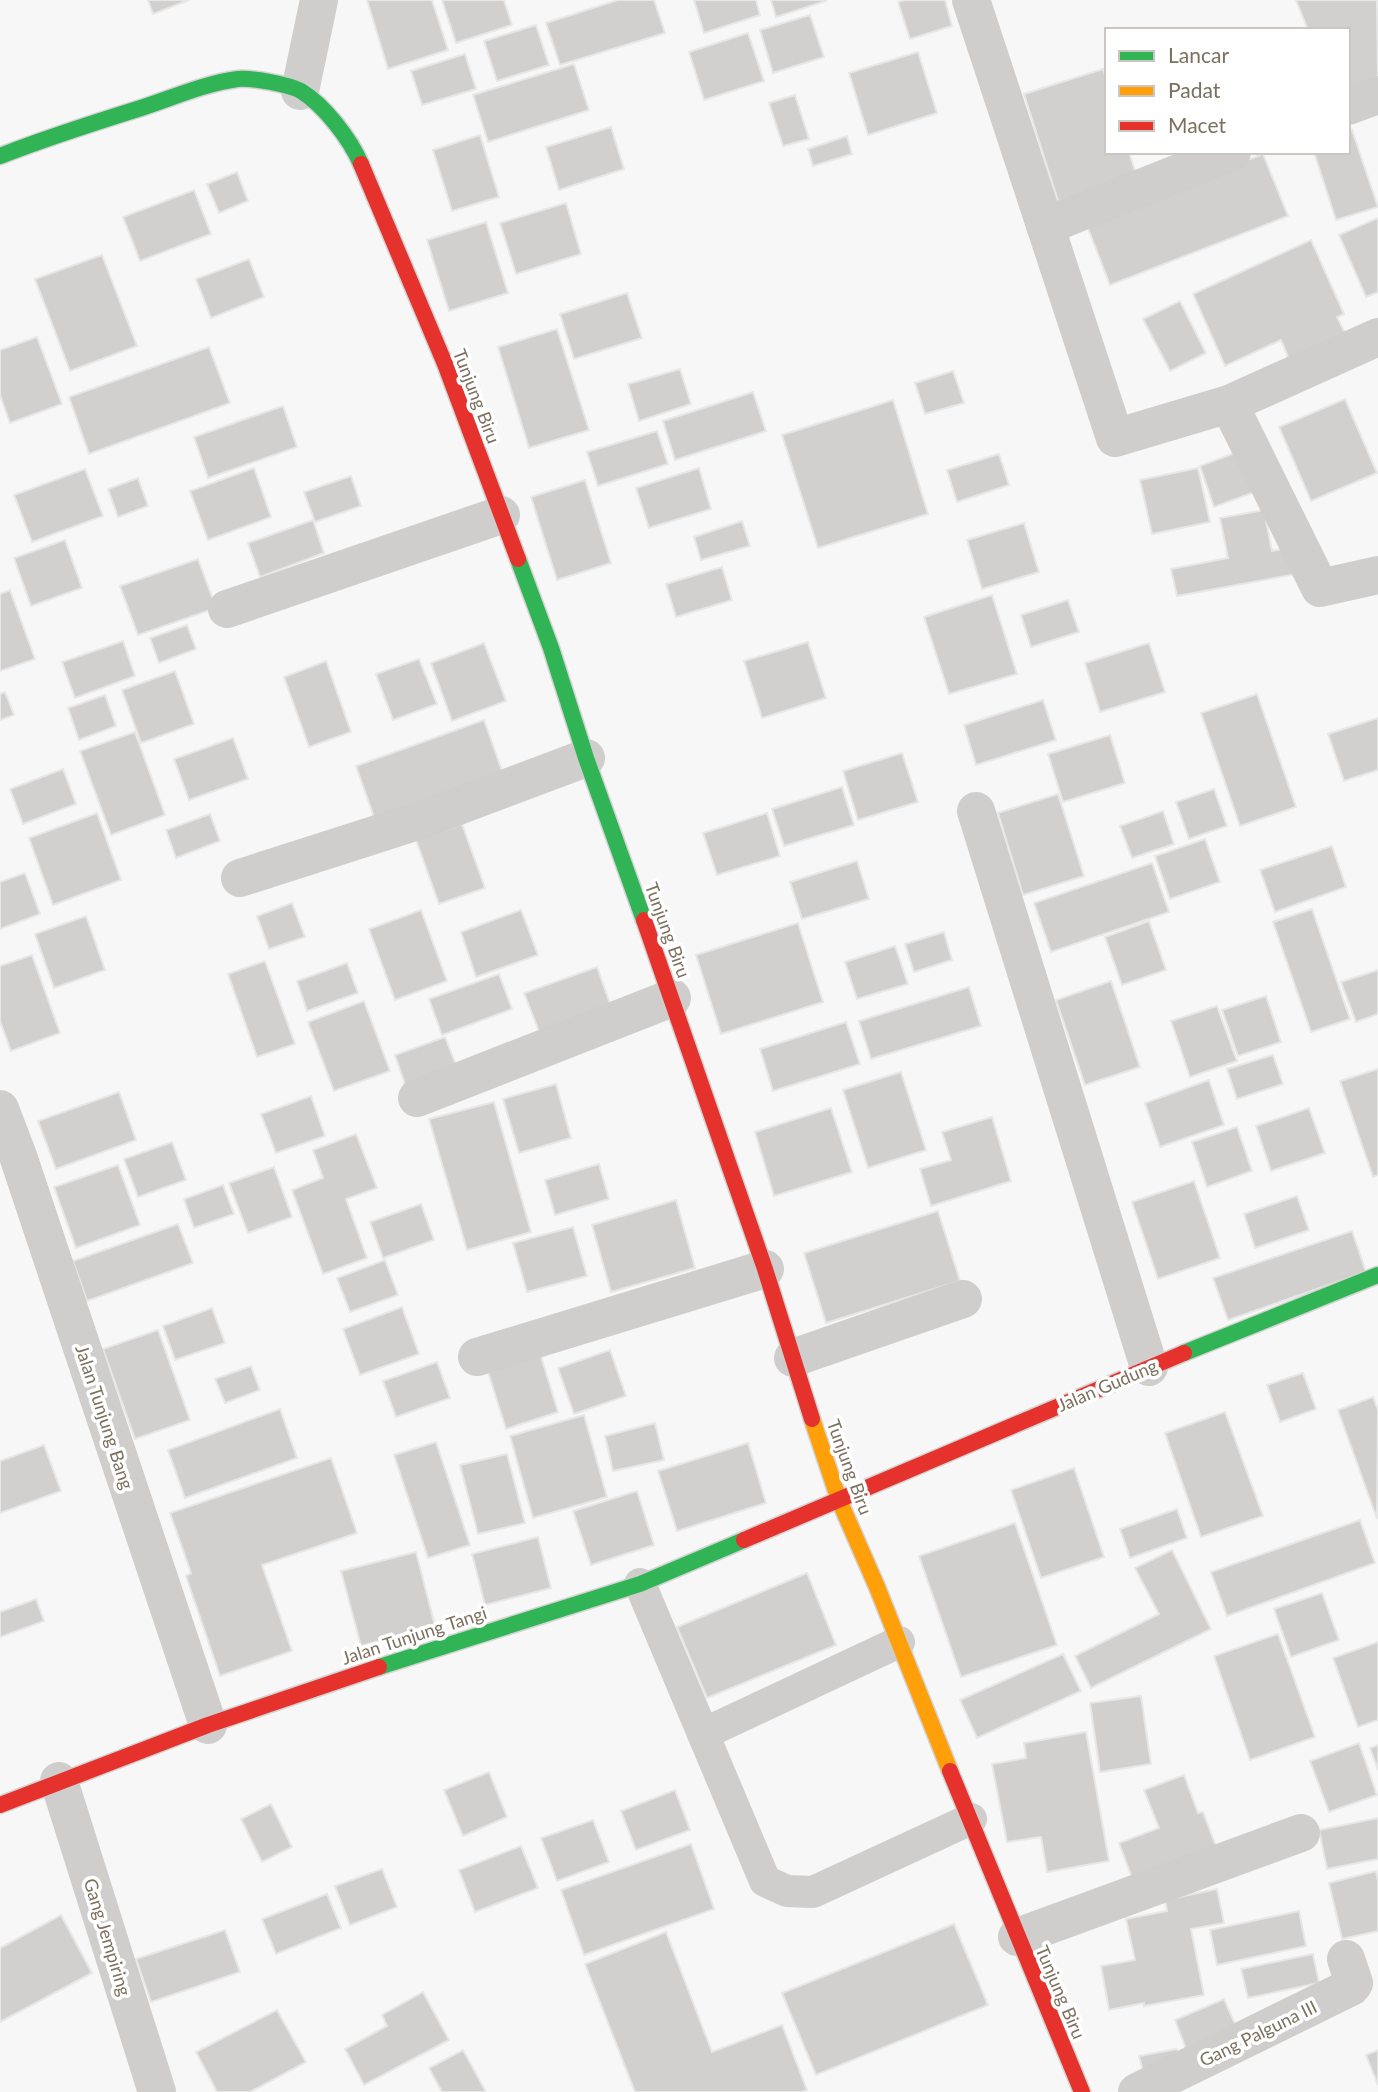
<svg xmlns="http://www.w3.org/2000/svg" width="1378" height="2092" font-family="Lato,sans-serif">
  <style>
    .building { fill: #d2d0cf; stroke: #e7e7e8; stroke-width: 2 }
    .lines { fill: none; stroke-linecap: round; stroke-linejoin: round }
    .fast-casing { stroke: #d4d3d3; stroke-width: 19 }
    .slow-casing { stroke: #d4d3d3; stroke-width: 19 }
    .jam-casing { stroke: #d4d3d3; stroke-width: 19 }
    .lane { stroke: #cfcecd; stroke-width: 32 }
    .street { stroke: #cfcecd; stroke-width: 38 }
    .fast { stroke: #30b455; stroke-width: 16 }
    .slow { stroke: #ff9f0a; stroke-width: 16 }
    .jam { stroke: #e5322d; stroke-width: 16 }
    .labels { text-anchor: middle; dominant-baseline: central; stroke-width: 7; stroke-linejoin: round; paint-order: stroke }
    .street-label { font-size: 18px; fill: #7c705e; stroke: #fff }
  </style>
  <rect width="100%" height="100%" fill="#f7f7f8"/>
  <g class="building">
    <path d="M 148,0 L 189,0 L 153,14 Z"/>
    <path d="M 367,0 L 432,0 L 448,50 L 388,69 Z"/>
    <path d="M 442,0 L 504,0 L 512,25 L 456,43 Z"/>
    <path d="M 618,0 L 654,0 L 665,33 L 560,65 L 546,23 Z"/>
    <path d="M 694,0 L 756,0 L 760,15 L 704,33 Z"/>
    <path d="M 771,0 L 826,0 L 826,1 L 776,17 Z"/>
    <path d="M 905,0 L 945,0 L 952,26 L 910,39 L 898,2 Z"/>
    <path d="M 1296,0 L 1377,0 L 1378,76 L 1348,89 L 1348,30 L 1308,30 Z"/>
    <path d="M 810,15 L 824,57 L 773,73 L 760,30 Z"/>
    <path d="M 536,25 L 549,65 L 497,81 L 484,41 Z"/>
    <path d="M 748,33 L 764,81 L 704,100 L 689,52 Z"/>
    <path d="M 918,52 L 937,113 L 868,135 L 849,73 Z"/>
    <path d="M 465,54 L 476,89 L 422,105 L 411,71 Z"/>
    <path d="M 574,64 L 589,110 L 488,142 L 473,95 Z"/>
    <path d="M 1103,69 L 1107,82 L 1107,152 L 1129,152 L 1137,177 L 1058,201 L 1024,94 Z"/>
    <path d="M 795,95 L 809,139 L 783,146 L 769,103 Z"/>
    <path d="M 611,127 L 624,169 L 559,190 L 546,147 Z"/>
    <path d="M 1352,130 L 1378,207 L 1336,220 L 1314,152 L 1348,152 L 1348,131 Z"/>
    <path d="M 480,135 L 499,197 L 452,211 L 433,150 Z"/>
    <path d="M 847,136 L 852,154 L 813,166 L 808,149 Z"/>
    <path d="M 1263,154 L 1288,216 L 1110,285 L 1086,223 Z"/>
    <path d="M 237,172 L 248,201 L 219,213 L 207,184 Z"/>
    <path d="M 194,190 L 211,234 L 140,261 L 123,217 Z"/>
    <path d="M 566,203 L 581,254 L 516,274 L 500,223 Z"/>
    <path d="M 1378,218 L 1378,292 L 1366,297 L 1339,235 Z"/>
    <path d="M 486,222 L 508,293 L 449,311 L 427,240 Z"/>
    <path d="M 1311,240 L 1344,314 L 1337,317 L 1350,343 L 1293,369 L 1281,340 L 1225,366 L 1193,294 Z"/>
    <path d="M 102,255 L 137,346 L 70,371 L 35,279 Z"/>
    <path d="M 249,259 L 264,297 L 211,318 L 196,279 Z"/>
    <path d="M 627,293 L 642,338 L 574,359 L 560,314 Z"/>
    <path d="M 1180,301 L 1206,353 L 1170,371 L 1143,319 Z"/>
    <path d="M 557,329 L 589,430 L 529,448 L 498,347 Z"/>
    <path d="M 37,337 L 62,404 L 10,423 L 0,395 L 0,350 Z"/>
    <path d="M 209,347 L 230,403 L 89,454 L 69,397 Z"/>
    <path d="M 680,369 L 691,404 L 639,421 L 628,384 Z"/>
    <path d="M 953,371 L 964,403 L 925,414 L 915,383 Z"/>
    <path d="M 753,392 L 766,431 L 675,460 L 663,421 Z"/>
    <path d="M 1345,399 L 1377,473 L 1311,501 L 1279,427 Z"/>
    <path d="M 893,400 L 928,514 L 818,548 L 782,435 Z"/>
    <path d="M 283,406 L 297,447 L 208,478 L 194,437 Z"/>
    <path d="M 657,431 L 668,464 L 598,486 L 587,452 Z"/>
    <path d="M 1245,449 L 1260,490 L 1214,507 L 1200,466 Z"/>
    <path d="M 999,454 L 1009,485 L 957,502 L 947,470 Z"/>
    <path d="M 254,468 L 271,517 L 208,540 L 190,491 Z"/>
    <path d="M 699,468 L 711,509 L 649,528 L 636,488 Z"/>
    <path d="M 1198,468 L 1210,522 L 1152,534 L 1140,480 Z"/>
    <path d="M 85,469 L 103,516 L 32,542 L 14,495 Z"/>
    <path d="M 351,476 L 361,506 L 315,522 L 304,492 Z"/>
    <path d="M 138,478 L 148,506 L 118,517 L 108,489 Z"/>
    <path d="M 585,480 L 611,563 L 557,580 L 531,497 Z"/>
    <path d="M 1264,510 L 1272,551 L 1291,547 L 1296,574 L 1177,596 L 1171,569 L 1228,558 L 1220,518 Z"/>
    <path d="M 313,520 L 324,553 L 260,577 L 248,543 Z"/>
    <path d="M 742,521 L 750,546 L 701,560 L 694,537 Z"/>
    <path d="M 1024,523 L 1039,572 L 982,589 L 967,540 Z"/>
    <path d="M 65,540 L 82,588 L 31,606 L 14,558 Z"/>
    <path d="M 198,559 L 216,608 L 138,635 L 120,586 Z"/>
    <path d="M 722,567 L 732,600 L 676,617 L 666,584 Z"/>
    <path d="M 10,590 L 35,659 L 0,671 L 0,594 Z"/>
    <path d="M 992,595 L 1017,674 L 949,694 L 924,617 Z"/>
    <path d="M 1068,600 L 1079,632 L 1031,647 L 1021,615 Z"/>
    <path d="M 187,625 L 196,649 L 159,663 L 150,638 Z"/>
    <path d="M 123,641 L 135,676 L 75,698 L 62,662 Z"/>
    <path d="M 808,642 L 826,698 L 762,718 L 744,661 Z"/>
    <path d="M 484,643 L 506,701 L 452,721 L 431,663 Z"/>
    <path d="M 1149,643 L 1165,692 L 1100,712 L 1085,663 Z"/>
    <path d="M 419,659 L 437,704 L 393,720 L 376,674 Z"/>
    <path d="M 326,661 L 351,732 L 309,747 L 284,677 Z"/>
    <path d="M 175,671 L 194,724 L 141,743 L 122,690 Z"/>
    <path d="M 5,692 L 14,715 L 0,720 L 0,694 Z"/>
    <path d="M 1257,694 L 1296,807 L 1240,826 L 1201,713 Z"/>
    <path d="M 105,695 L 116,726 L 79,740 L 68,708 Z"/>
    <path d="M 1043,700 L 1056,740 L 976,765 L 964,725 Z"/>
    <path d="M 1378,718 L 1378,770 L 1344,781 L 1328,734 Z"/>
    <path d="M 484,720 L 507,785 L 379,831 L 356,766 Z"/>
    <path d="M 135,732 L 165,815 L 111,835 L 80,751 Z"/>
    <path d="M 1110,735 L 1125,783 L 1063,802 L 1048,754 Z"/>
    <path d="M 233,738 L 248,779 L 189,800 L 174,759 Z"/>
    <path d="M 902,753 L 918,802 L 858,820 L 843,771 Z"/>
    <path d="M 63,769 L 76,804 L 23,824 L 10,789 Z"/>
    <path d="M 842,787 L 854,825 L 784,846 L 772,809 Z"/>
    <path d="M 1214,789 L 1227,826 L 1189,839 L 1176,802 Z"/>
    <path d="M 1058,794 L 1084,876 L 1023,895 L 998,813 Z"/>
    <path d="M 1163,811 L 1174,844 L 1132,858 L 1120,826 Z"/>
    <path d="M 97,813 L 121,880 L 53,905 L 29,838 Z"/>
    <path d="M 767,813 L 780,856 L 717,875 L 703,833 Z"/>
    <path d="M 210,814 L 220,841 L 176,858 L 166,830 Z"/>
    <path d="M 462,824 L 485,888 L 439,904 L 416,840 Z"/>
    <path d="M 1205,839 L 1220,882 L 1170,899 L 1155,856 Z"/>
    <path d="M 1332,846 L 1346,887 L 1275,912 L 1260,870 Z"/>
    <path d="M 857,861 L 869,899 L 802,919 L 790,882 Z"/>
    <path d="M 1152,863 L 1169,912 L 1051,952 L 1034,903 Z"/>
    <path d="M 25,873 L 40,914 L 0,929 L 0,882 Z"/>
    <path d="M 292,903 L 305,937 L 269,949 L 257,916 Z"/>
    <path d="M 1312,909 L 1350,1019 L 1311,1032 L 1273,922 Z"/>
    <path d="M 421,910 L 447,981 L 395,1000 L 369,929 Z"/>
    <path d="M 521,910 L 538,955 L 476,977 L 461,932 Z"/>
    <path d="M 86,916 L 105,970 L 54,988 L 35,934 Z"/>
    <path d="M 1149,921 L 1166,970 L 1122,985 L 1105,937 Z"/>
    <path d="M 798,923 L 823,1002 L 721,1034 L 696,955 Z"/>
    <path d="M 944,932 L 952,960 L 914,972 L 905,944 Z"/>
    <path d="M 895,946 L 908,984 L 857,999 L 845,962 Z"/>
    <path d="M 32,955 L 60,1033 L 11,1051 L 0,1021 L 0,966 Z"/>
    <path d="M 265,961 L 295,1044 L 257,1057 L 228,974 Z"/>
    <path d="M 347,963 L 358,993 L 307,1011 L 297,981 Z"/>
    <path d="M 597,967 L 615,1018 L 544,1044 L 524,993 Z"/>
    <path d="M 1378,970 L 1378,1014 L 1356,1022 L 1341,982 Z"/>
    <path d="M 499,974 L 512,1009 L 442,1035 L 429,999 Z"/>
    <path d="M 1111,981 L 1140,1067 L 1085,1085 L 1056,1000 Z"/>
    <path d="M 969,987 L 981,1026 L 871,1059 L 859,1021 Z"/>
    <path d="M 1266,996 L 1281,1042 L 1238,1056 L 1222,1010 Z"/>
    <path d="M 364,1001 L 390,1071 L 334,1091 L 308,1022 Z"/>
    <path d="M 1217,1006 L 1237,1061 L 1190,1077 L 1171,1021 Z"/>
    <path d="M 846,1022 L 860,1064 L 773,1091 L 760,1049 Z"/>
    <path d="M 445,1037 L 461,1078 L 409,1096 L 395,1055 Z"/>
    <path d="M 1273,1055 L 1283,1084 L 1237,1099 L 1227,1069 Z"/>
    <path d="M 1378,1069 L 1378,1175 L 1373,1177 L 1340,1081 Z"/>
    <path d="M 901,1072 L 926,1150 L 868,1168 L 843,1090 Z"/>
    <path d="M 1209,1080 L 1224,1125 L 1160,1147 L 1145,1103 Z"/>
    <path d="M 556,1084 L 571,1138 L 519,1153 L 503,1099 Z"/>
    <path d="M 119,1092 L 136,1140 L 56,1169 L 38,1121 Z"/>
    <path d="M 311,1096 L 325,1136 L 276,1153 L 261,1114 Z"/>
    <path d="M 494,1102 L 531,1232 L 467,1250 L 429,1119 Z"/>
    <path d="M 831,1108 L 852,1172 L 774,1196 L 755,1132 Z"/>
    <path d="M 1309,1108 L 1325,1153 L 1271,1171 L 1256,1126 Z"/>
    <path d="M 992,1117 L 1011,1181 L 931,1206 L 920,1169 L 951,1160 L 942,1132 Z"/>
    <path d="M 1237,1127 L 1252,1171 L 1207,1187 L 1192,1142 Z"/>
    <path d="M 356,1134 L 377,1188 L 346,1199 L 367,1258 L 323,1274 L 292,1190 L 323,1178 L 313,1150 Z"/>
    <path d="M 172,1142 L 186,1180 L 138,1197 L 124,1159 Z"/>
    <path d="M 599,1164 L 609,1199 L 555,1215 L 545,1180 Z"/>
    <path d="M 118,1165 L 140,1225 L 76,1248 L 54,1187 Z"/>
    <path d="M 274,1167 L 292,1217 L 248,1233 L 229,1183 Z"/>
    <path d="M 1194,1181 L 1220,1258 L 1158,1279 L 1132,1202 Z"/>
    <path d="M 223,1185 L 234,1214 L 194,1228 L 184,1199 Z"/>
    <path d="M 1297,1196 L 1309,1230 L 1255,1248 L 1244,1214 Z"/>
    <path d="M 676,1200 L 695,1268 L 611,1292 L 592,1225 Z"/>
    <path d="M 421,1204 L 434,1240 L 383,1258 L 370,1222 Z"/>
    <path d="M 938,1211 L 960,1281 L 826,1323 L 804,1253 Z"/>
    <path d="M 178,1224 L 193,1263 L 87,1301 L 73,1261 Z"/>
    <path d="M 573,1227 L 587,1276 L 527,1292 L 513,1243 Z"/>
    <path d="M 1352,1231 L 1366,1272 L 1228,1320 L 1213,1278 Z"/>
    <path d="M 385,1260 L 398,1295 L 350,1312 L 337,1278 Z"/>
    <path d="M 402,1307 L 419,1354 L 360,1375 L 343,1329 Z"/>
    <path d="M 212,1308 L 225,1343 L 175,1360 L 163,1326 Z"/>
    <path d="M 158,1330 L 190,1420 L 135,1439 L 103,1349 Z"/>
    <path d="M 610,1350 L 626,1396 L 574,1414 L 558,1368 Z"/>
    <path d="M 540,1353 L 558,1412 L 506,1429 L 487,1369 Z"/>
    <path d="M 437,1362 L 450,1398 L 396,1417 L 383,1381 Z"/>
    <path d="M 251,1366 L 260,1390 L 225,1403 L 215,1379 Z"/>
    <path d="M 1303,1373 L 1316,1409 L 1280,1422 L 1267,1385 Z"/>
    <path d="M 1373,1397 L 1378,1410 L 1377,1519 L 1338,1410 Z"/>
    <path d="M 280,1409 L 297,1458 L 185,1498 L 168,1450 Z"/>
    <path d="M 1225,1412 L 1263,1516 L 1201,1537 L 1165,1433 Z"/>
    <path d="M 584,1415 L 607,1497 L 533,1518 L 510,1436 Z"/>
    <path d="M 655,1423 L 664,1460 L 613,1471 L 605,1436 Z"/>
    <path d="M 436,1442 L 470,1545 L 428,1558 L 394,1455 Z"/>
    <path d="M 748,1443 L 766,1503 L 677,1531 L 658,1471 Z"/>
    <path d="M 44,1445 L 61,1491 L 0,1513 L 0,1461 Z"/>
    <path d="M 507,1454 L 525,1523 L 478,1534 L 460,1465 Z"/>
    <path d="M 331,1458 L 357,1533 L 262,1565 L 292,1651 L 220,1676 L 186,1576 L 191,1573 L 170,1513 Z"/>
    <path d="M 1074,1468 L 1104,1557 L 1041,1578 L 1011,1490 Z"/>
    <path d="M 637,1491 L 654,1545 L 591,1565 L 573,1511 Z"/>
    <path d="M 1177,1509 L 1187,1538 L 1130,1558 L 1120,1529 Z"/>
    <path d="M 1360,1520 L 1375,1563 L 1227,1616 L 1211,1572 Z"/>
    <path d="M 1015,1523 L 1057,1645 L 961,1677 L 919,1556 Z"/>
    <path d="M 538,1537 L 551,1588 L 485,1605 L 472,1554 Z"/>
    <path d="M 1172,1550 L 1211,1629 L 1091,1688 L 1075,1656 L 1159,1614 L 1135,1568 Z"/>
    <path d="M 416,1552 L 435,1626 L 361,1646 L 341,1571 Z"/>
    <path d="M 807,1573 L 836,1645 L 707,1698 L 677,1627 Z"/>
    <path d="M 1322,1593 L 1339,1640 L 1291,1657 L 1274,1609 Z"/>
    <path d="M 36,1599 L 44,1621 L 0,1637 L 0,1612 Z"/>
    <path d="M 1278,1634 L 1315,1737 L 1250,1760 L 1214,1656 Z"/>
    <path d="M 1378,1642 L 1378,1720 L 1358,1727 L 1333,1658 Z"/>
    <path d="M 1063,1654 L 1081,1691 L 977,1738 L 960,1700 Z"/>
    <path d="M 1141,1696 L 1151,1764 L 1100,1772 L 1090,1703 Z"/>
    <path d="M 1086,1732 L 1109,1861 L 1047,1872 L 1041,1837 L 1007,1842 L 992,1764 L 1026,1758 L 1024,1743 Z"/>
    <path d="M 1359,1743 L 1377,1795 L 1329,1812 L 1310,1761 Z"/>
    <path d="M 1378,1745 L 1378,1770 L 1370,1748 Z"/>
    <path d="M 489,1772 L 507,1817 L 463,1836 L 444,1790 Z"/>
    <path d="M 1184,1775 L 1198,1813 L 1203,1812 L 1220,1857 L 1136,1888 L 1119,1843 L 1159,1828 L 1144,1790 Z"/>
    <path d="M 675,1790 L 690,1830 L 636,1850 L 621,1811 Z"/>
    <path d="M 271,1804 L 292,1847 L 262,1862 L 241,1819 Z"/>
    <path d="M 1378,1818 L 1378,1859 L 1327,1869 L 1319,1830 Z"/>
    <path d="M 593,1820 L 609,1862 L 557,1881 L 541,1838 Z"/>
    <path d="M 691,1844 L 714,1909 L 584,1955 L 561,1890 Z"/>
    <path d="M 521,1846 L 538,1888 L 475,1912 L 459,1870 Z"/>
    <path d="M 382,1869 L 397,1907 L 350,1925 L 335,1886 Z"/>
    <path d="M 1376,1871 L 1378,1880 L 1378,1931 L 1342,1939 L 1329,1883 Z"/>
    <path d="M 1217,1889 L 1224,1923 L 1191,1929 L 1204,1995 L 1144,2006 L 1144,2003 L 1109,2010 L 1101,1966 L 1135,1960 L 1126,1919 L 1167,1911 L 1165,1900 Z"/>
    <path d="M 327,1894 L 341,1928 L 276,1954 L 262,1919 Z"/>
    <path d="M 1299,1911 L 1306,1946 L 1217,1965 L 1210,1930 Z"/>
    <path d="M 61,1915 L 92,1973 L 0,2022 L 0,1948 Z"/>
    <path d="M 954,1924 L 988,2005 L 816,2075 L 782,1993 Z"/>
    <path d="M 225,1930 L 240,1972 L 151,2002 L 136,1959 Z"/>
    <path d="M 666,1932 L 712,2052 L 782,2025 L 807,2090 L 802,2092 L 635,2092 L 585,1964 Z"/>
    <path d="M 1313,1954 L 1319,1983 L 1248,1998 L 1241,1969 Z"/>
    <path d="M 423,1992 L 449,2040 L 364,2085 L 345,2049 L 387,2026 L 382,2015 Z"/>
    <path d="M 1224,1999 L 1239,2033 L 1188,2054 L 1175,2020 Z"/>
    <path d="M 277,2010 L 306,2062 L 250,2092 L 217,2092 L 196,2052 Z"/>
    <path d="M 1177,2049 L 1181,2067 L 1144,2075 L 1139,2056 Z"/>
    <path d="M 463,2050 L 486,2092 L 442,2092 L 429,2068 Z"/>
    <path d="M 1378,2050 L 1378,2085 L 1366,2055 Z"/>
  </g>
  <g class="lines">
    <defs>
      <g id="fast">
        <path d="M 0,156 C 46,138 93,123 141,108 C 172,98 206,83 238,79 C 253,78 288,84 301,91 C 325,106 350,139 361,164"/>
        <path d="M 518,559 L 551,648 L 586,758 L 644,920"/>
        <path d="M 1184,1353 L 1378,1275"/>
        <path d="M 379,1667 L 640,1584 L 744,1540"/>
      </g>
      <path id="slow" d="M 812,1419 L 839,1500 L 877,1587 L 950,1771"/>
      <g id="jam">
        <path d="M 361,164 L 445,364 L 518,559"/>
        <path d="M 644,920 L 765,1269 L 812,1419"/>
        <path d="M 744,1540 L 1184,1353"/>
        <path d="M 950,1771 L 1082,2092"/>
        <path d="M 0,1805 L 208,1725 L 379,1667"/>
      </g>
    </defs>
    <use href="#fast" class="fast-casing"/>
    <use href="#slow" class="slow-casing"/>
    <use href="#jam" class="jam-casing"/>
    <g class="lane">
      <path d="M 640,1584 L 765,1881 L 787,1891 L 813,1892 L 971,1819"/>
      <path d="M 703,1734 L 899,1642"/>
    </g>
    <g class="street">
      <path d="M 971,0 L 1115,438 L 1229,404 L 1378,337"/>
      <path d="M 300,91 L 319,0"/>
      <path d="M 1348,106 L 1378,95"/>
      <path d="M 1045,226 L 1232,152"/>
      <path d="M 1229,404 L 1320,588 L 1378,575"/>
      <path d="M 227,609 L 501,515"/>
      <path d="M 976,811 L 1149,1367"/>
      <path d="M 240,878 L 421,820 L 586,758"/>
      <path d="M 417,1098 L 672,998"/>
      <path d="M 0,1109 L 18,1156 L 208,1725"/>
      <path d="M 477,1357 L 765,1269"/>
      <path d="M 793,1358 L 963,1299"/>
      <path d="M 59,1781 L 157,2092"/>
      <path d="M 1017,1937 L 1301,1833"/>
      <path d="M 1137,2092 L 1351,1987 L 1354,1983 L 1346,1959"/>
    </g>
    <use href="#fast" class="fast"/>
    <use href="#slow" class="slow"/>
    <use href="#jam" class="jam"/>
  </g>
  <g class="labels">
    <g class="street-label">
      <text transform="translate(477 396) rotate(69)">Tunjung Biru</text>
      <text transform="translate(668 930) rotate(70)">Tunjung Biru</text>
      <text transform="translate(1107 1385) rotate(-23)">Jalan Gudung</text>
      <text transform="translate(105 1417) rotate(72)">Jalan Tunjung Bang</text>
      <text transform="translate(850 1467) rotate(70)">Tunjung Biru</text>
      <text transform="translate(414 1635) rotate(-18)">Jalan Tunjung Tangi</text>
      <text transform="translate(108 1937) rotate(73)">Gang Jempiring</text>
      <text transform="translate(1061 1992) rotate(67)">Tunjung Biru</text>
      <text transform="translate(1258 2033) rotate(-26)">Gang Palguna III</text>
    </g>
  </g>
  <rect x="1105" y="28" width="245" height="126" fill="#ffffff" stroke="#cbc6bf" stroke-width="2"/>
  <rect x="1119" y="51" width="35" height="10" fill="#30b455" stroke="#cbc6bf" stroke-width="2"/>
  <text x="1168" y="63" font-size="21" fill="#7c705e">Lancar</text>
  <rect x="1119" y="86" width="35" height="10" fill="#ff9f0a" stroke="#cbc6bf" stroke-width="2"/>
  <text x="1168" y="98" font-size="21" fill="#7c705e">Padat</text>
  <rect x="1119" y="121" width="35" height="10" fill="#e5322d" stroke="#cbc6bf" stroke-width="2"/>
  <text x="1168" y="133" font-size="21" fill="#7c705e">Macet</text>
</svg>
